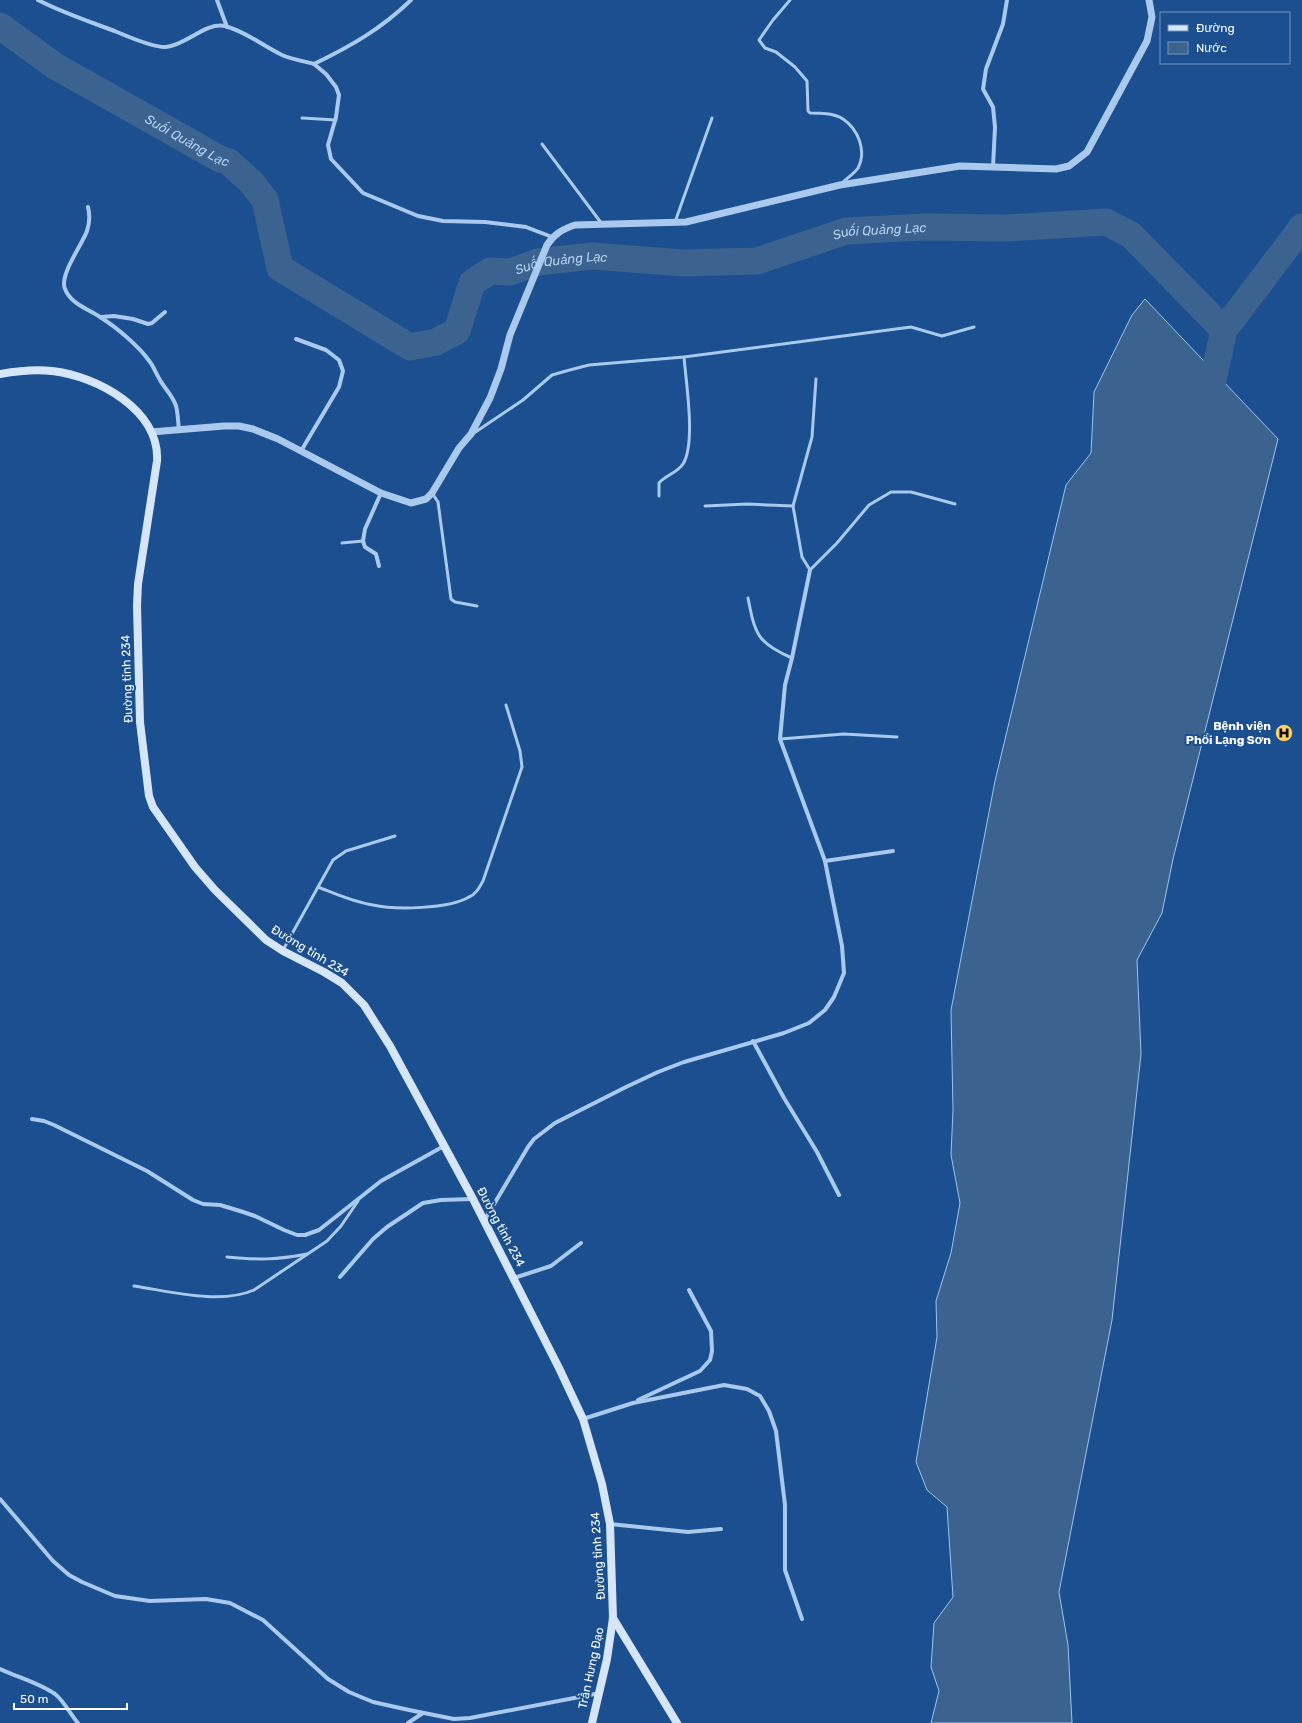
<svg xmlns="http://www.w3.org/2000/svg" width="1302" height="1723" font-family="Rubik,sans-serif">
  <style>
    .water { fill: #3c6290; stroke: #9cc4f0 }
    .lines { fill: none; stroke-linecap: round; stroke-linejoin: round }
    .river { stroke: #3c6290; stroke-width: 27 }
    .service { stroke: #a9c9ee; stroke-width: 3 }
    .minor { stroke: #a9c9ee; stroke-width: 4 }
    .tertiary { stroke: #a9c9ee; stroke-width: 7 }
    .secondary { stroke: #d6e6fa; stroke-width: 8 }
    .labels { text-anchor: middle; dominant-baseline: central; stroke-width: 4; stroke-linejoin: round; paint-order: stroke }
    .street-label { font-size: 12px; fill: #fff; stroke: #1b4f8f }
    .poi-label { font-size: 12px; font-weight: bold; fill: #fff; stroke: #1b4f8f; text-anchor: end }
    .water-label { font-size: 13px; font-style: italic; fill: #b5d3f5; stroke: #1b4f8f }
  </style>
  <rect width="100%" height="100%" fill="#1b4f8f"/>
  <path class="water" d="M 1145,299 L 1278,439 L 1173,859 L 1162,913 L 1137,960 L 1141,1054 L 1112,1320 L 1059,1592 L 1068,1645 L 1072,1723 L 931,1723 L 939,1691 L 931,1667 L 934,1623 L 953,1597 L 947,1507 L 927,1490 L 916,1462 L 937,1337 L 936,1301 L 951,1253 L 960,1203 L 951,1155 L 953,1110 L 951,1010 L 995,781 L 1066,485 L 1091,453 L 1094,392 L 1132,315 Z"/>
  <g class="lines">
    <g class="river">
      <path id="s1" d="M 0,26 L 55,66 L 220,159 L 229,162 L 252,183 L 265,200 L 280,268 L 410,347 L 436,342 L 457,331 L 472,283 L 490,271 L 510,272 L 538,262 L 593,256 L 683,263 L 757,261 L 846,231 L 923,227 L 1007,228 L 1106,222 L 1131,235 L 1224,330"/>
      <path d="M 1207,407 L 1224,330 L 1302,227"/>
    </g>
    <g class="service">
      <path d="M 790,0 L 773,20 L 759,40 L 765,48 L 776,52 L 795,67 L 807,81 L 808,111 L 810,113 C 820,113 834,113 843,119 C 858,129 867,151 858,168 C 855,173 847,178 842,183"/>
      <path d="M 302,118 L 336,120"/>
      <path d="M 542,144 L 602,224"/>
      <path d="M 675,222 L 712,118"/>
      <path d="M 474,433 L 523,400 L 552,375 L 566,371 L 589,365 L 684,357 L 911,327 L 942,336 L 974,327"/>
      <path d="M 432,493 L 438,502 L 451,599 L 455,602 L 477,606"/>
      <path d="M 659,496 L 659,483 C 666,475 677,473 683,464 C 696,443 686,383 684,357"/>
      <path d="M 705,506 L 747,504 L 793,506 L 802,557 L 810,570 L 837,543 L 869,505 L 891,492 L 911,492 L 955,504"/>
      <path d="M 793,506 L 812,437 L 816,379"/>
      <path d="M 342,543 L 363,541"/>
      <path d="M 748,598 C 755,634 757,643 792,658"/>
      <path d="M 780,739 L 844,734 L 897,737"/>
      <path d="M 318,887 C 336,894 353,902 373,905 C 395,910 449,909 469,897 C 476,894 479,888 483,881 L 522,767 L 520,751 L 506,705"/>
      <path d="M 283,950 L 333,860 L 346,851 L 395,836"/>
      <path d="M 227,1257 C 259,1260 276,1260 307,1254"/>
      <path d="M 134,1286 C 169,1291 220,1305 254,1290 L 327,1241 L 341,1226 L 358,1201"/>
    </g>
    <g class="minor">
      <path d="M 38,0 C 63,13 91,22 117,32 C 129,37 154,48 166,47 C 187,45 205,22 225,26 C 245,31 263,46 282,55 C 291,59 303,61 314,64 C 351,46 381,29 411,0"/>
      <path d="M 217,0 L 227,27"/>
      <path d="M 314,64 L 326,74 L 336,87 L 339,95 L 336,117 L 328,145 L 331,159 L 363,193 L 418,216 L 443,221 L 485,222 L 526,227 L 552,237"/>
      <path d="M 993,167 L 995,127 L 993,107 L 983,89 L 986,69 L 1003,24 L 1007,0"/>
      <path d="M 88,207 C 90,215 90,222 87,231 C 82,245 59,275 65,289 C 71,304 88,309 100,317 C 116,327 139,346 150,362 C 154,367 156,374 160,380 C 165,389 173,396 176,406 C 178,413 178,422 179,430"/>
      <path d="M 101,317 L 114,316 L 133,319 L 148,324 L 152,323 L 165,312"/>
      <path d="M 296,339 L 326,350 L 339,360 L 343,371 L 339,387 L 301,451"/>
      <path d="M 379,566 L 376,554 L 365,547 L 363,541 L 365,529 L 381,493"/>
      <path d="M 825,861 L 893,851"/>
      <path d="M 753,1041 L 784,1098 L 817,1152 L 839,1195"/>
      <path d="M 32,1119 L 44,1121 L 54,1125 L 147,1171 L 193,1200 L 203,1204 L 220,1205 L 240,1211 L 255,1216 L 284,1230 L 297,1235 L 305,1235 L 319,1230 L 381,1181 L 444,1146"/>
      <path d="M 484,1221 L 528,1147 L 534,1139 L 555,1123 L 626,1087 L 658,1072 L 684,1062 L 784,1033 L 809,1023 L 825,1010 L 834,997 L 844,973 L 842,946 L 825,861 L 780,739 L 785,685 L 792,658 L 810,570"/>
      <path d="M 340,1277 L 373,1239 L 387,1227 L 423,1203 L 441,1200 L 472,1199"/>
      <path d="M 514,1278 L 551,1266 L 581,1243"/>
      <path d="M 638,1400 L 700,1371 L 710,1360 L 712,1351 L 711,1331 L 689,1290"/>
      <path d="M 583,1419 L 633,1403 L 724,1385 L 747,1389 L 760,1396 L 769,1411 L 776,1431 L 785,1505 L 785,1570 L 802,1619"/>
      <path d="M 0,1499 L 53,1561 L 69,1575 L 82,1582 L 115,1596 L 150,1601 L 206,1599 L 230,1603 L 263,1620 L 328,1679 L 349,1692 L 373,1702 L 409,1710 L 454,1719 L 470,1718 L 600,1693"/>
      <path d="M 610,1524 L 688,1532 L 721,1529"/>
      <path d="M 0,1669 C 17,1677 39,1683 55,1694 C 64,1701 70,1714 78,1723"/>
      <path d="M 408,1723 L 423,1713"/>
    </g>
    <path class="tertiary" d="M 151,432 L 224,426 L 239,426 L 253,429 L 278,439 L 381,493 L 411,503 L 426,499 L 432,493 L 459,448 L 471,434 L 490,398 L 501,369 L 510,335 L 547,245 C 554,234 563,229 575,225 L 686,222 L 840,185 L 960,166 L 1056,169 L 1069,166 L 1087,152 L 1147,41 L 1152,17 L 1149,0"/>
    <g class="secondary">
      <path d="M 0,374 C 17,371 35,369 52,371 C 97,376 160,410 157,461 L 138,584 L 137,606 L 140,722 L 149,796 L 153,807 L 195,867 L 215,890 L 266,940 L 283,951 L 324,972 L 342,983 L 364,1005 L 390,1046 L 473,1199 L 559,1368 L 583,1419 L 602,1484 L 610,1524 L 613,1618 L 607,1659 L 592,1723"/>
      <path d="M 613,1618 L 677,1723"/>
    </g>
  </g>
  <defs>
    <symbol id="hospital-disc" viewBox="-11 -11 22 22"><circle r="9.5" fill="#ffd166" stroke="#1b4f8f"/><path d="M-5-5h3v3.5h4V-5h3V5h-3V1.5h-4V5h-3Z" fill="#111"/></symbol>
  </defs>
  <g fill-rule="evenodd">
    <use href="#hospital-disc" x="1274" y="723" width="20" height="20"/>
  </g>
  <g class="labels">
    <g class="street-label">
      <text transform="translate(127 679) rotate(-92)">Đường tỉnh 234</text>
      <text transform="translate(310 951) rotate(31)">Đường tỉnh 234</text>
      <text transform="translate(501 1227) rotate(62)">Đường tỉnh 234</text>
      <text transform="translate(598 1556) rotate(-94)">Đường tỉnh 234</text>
      <text transform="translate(591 1668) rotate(-78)">Trần Hưng Đạo</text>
    </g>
    <g class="poi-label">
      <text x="1271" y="726">Bệnh viện<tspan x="1271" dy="14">Phổi Lạng Sơn</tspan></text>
    </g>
    <g class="water-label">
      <text stroke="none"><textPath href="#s1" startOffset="220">Suối Quảng Lạc</textPath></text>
      <text stroke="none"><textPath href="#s1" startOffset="1060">Suối Quảng Lạc</textPath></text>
      <text stroke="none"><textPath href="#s1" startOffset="736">Suối Quảng Lạc</textPath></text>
    </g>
  </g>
  <rect x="1160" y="12" width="130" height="52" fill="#1b4f8f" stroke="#7695bc"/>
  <rect x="1168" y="25" width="20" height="6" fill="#d6e6fa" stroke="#7695bc"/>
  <text x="1196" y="32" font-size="12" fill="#ffffff">Đường</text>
  <rect x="1168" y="42" width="20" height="12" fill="#3c6290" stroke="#7695bc"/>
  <text x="1196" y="52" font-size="12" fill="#ffffff">Nước</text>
  <path d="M14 1703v6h113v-6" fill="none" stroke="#ffffff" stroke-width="2"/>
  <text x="20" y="1703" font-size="12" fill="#ffffff" stroke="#1b4f8f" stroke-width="3" paint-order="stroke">50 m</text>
</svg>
